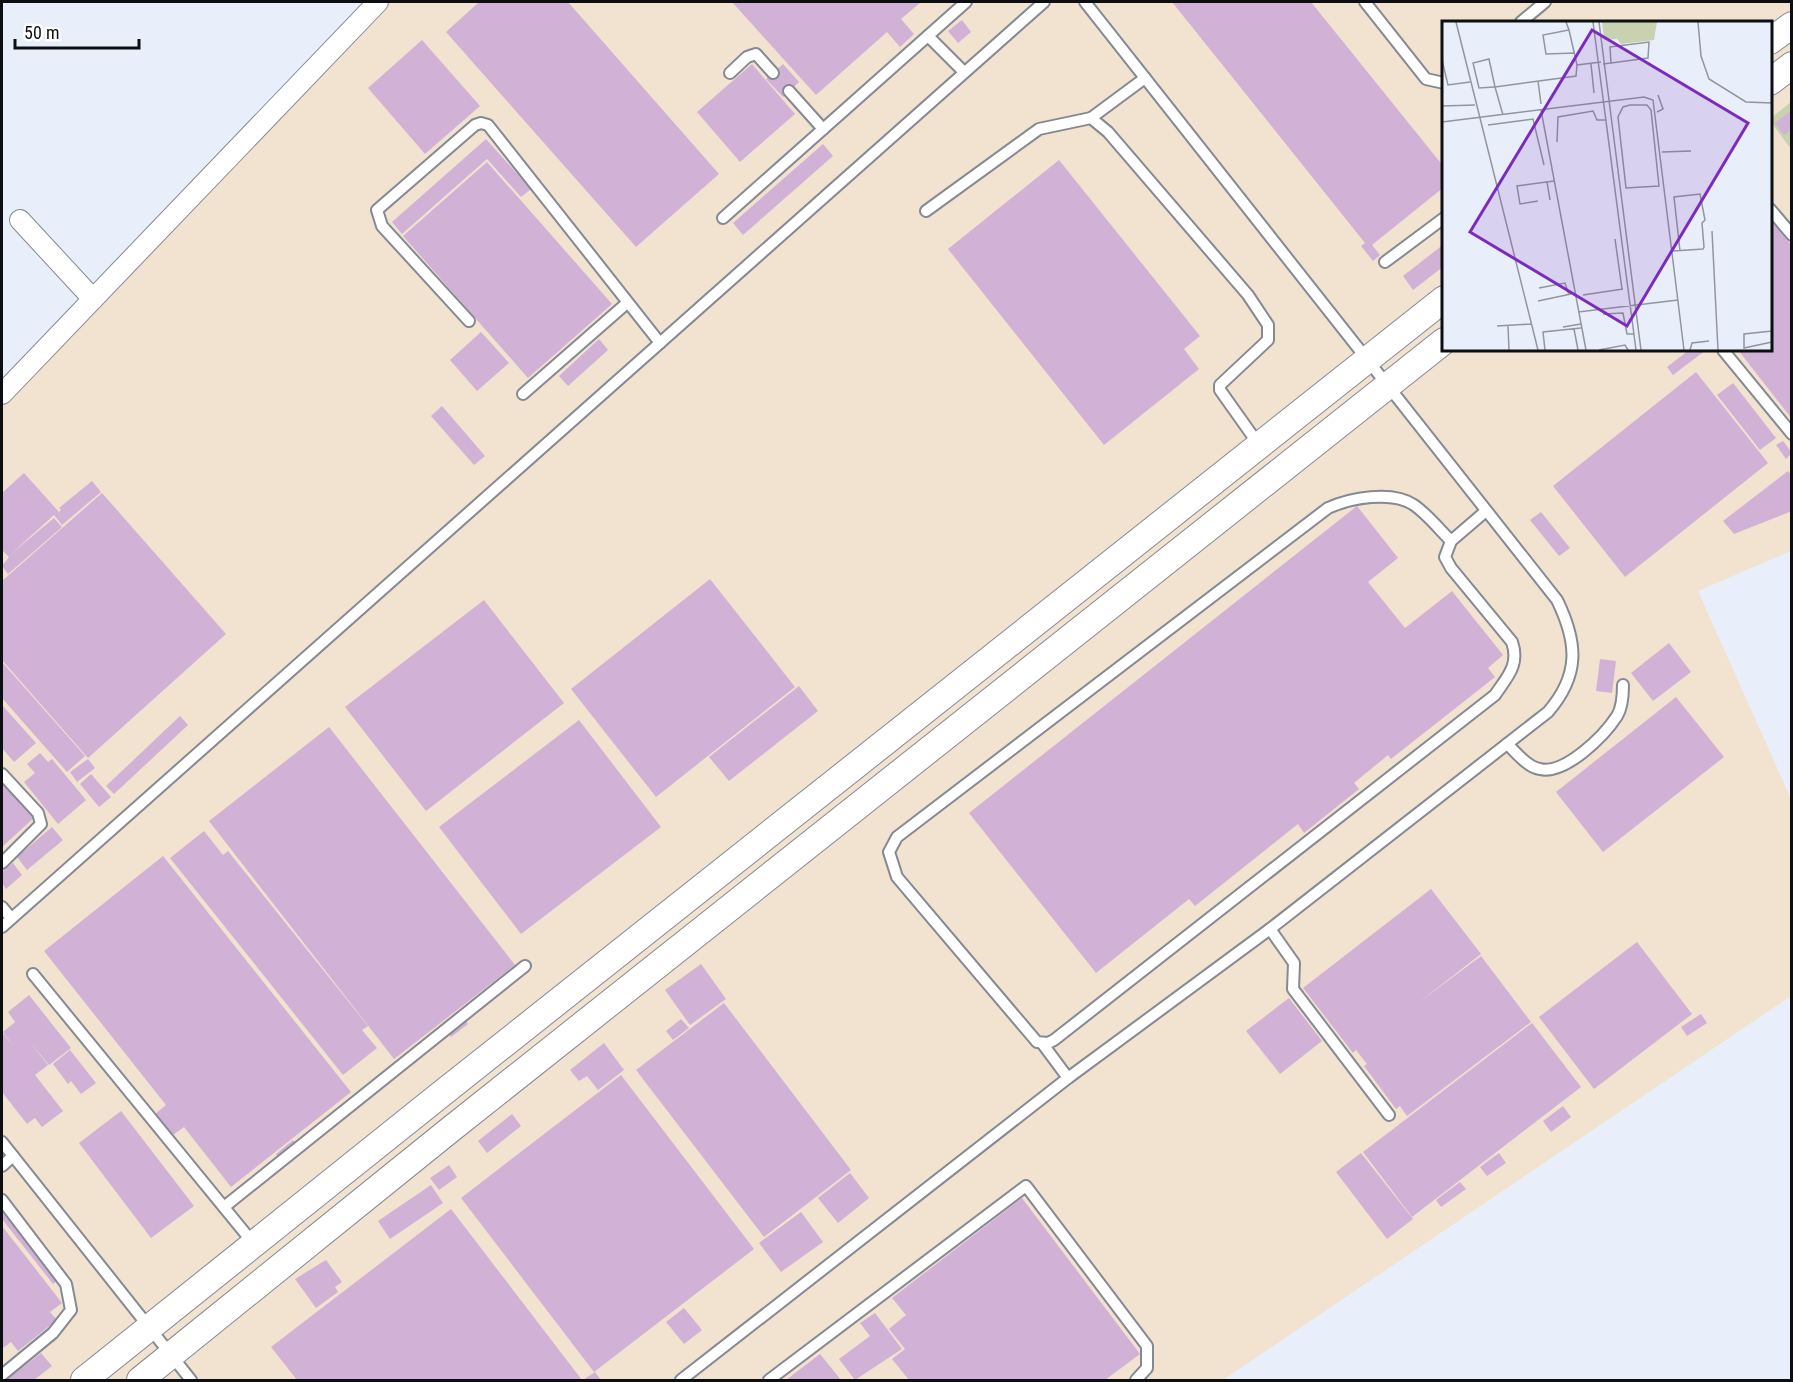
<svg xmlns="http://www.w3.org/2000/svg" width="1793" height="1382" font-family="'Roboto Condensed',sans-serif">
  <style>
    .industrial { fill: #f2e2d0; fill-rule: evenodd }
    .green { fill: #c8d2b0 }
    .building { fill: #d1b2d6 }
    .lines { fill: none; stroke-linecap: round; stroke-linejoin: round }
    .service-casing { stroke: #848a93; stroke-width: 14 }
    .minor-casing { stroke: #848a93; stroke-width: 22 }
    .tertiary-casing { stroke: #848a93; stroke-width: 28 }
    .service { stroke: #fff; stroke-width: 10 }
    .minor { stroke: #fff; stroke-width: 20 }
    .tertiary { stroke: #fff; stroke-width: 26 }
    .inset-road { fill: none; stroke: #91959d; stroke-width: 1.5 }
    .view { fill: #7b2cbf; fill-opacity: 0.15; stroke: #7b2cbf; stroke-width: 3 }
    .inset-edge { fill: none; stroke: #0c0e11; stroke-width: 3 }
  </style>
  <rect width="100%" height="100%" fill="#e9effa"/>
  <path class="industrial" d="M 379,2 L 1791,2 L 1791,551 L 1698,591 L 1791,799 L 1791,996 L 1223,1380 L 2,1380 L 2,391 ZM 1444,22 L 1770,22 L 1770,350 L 1444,350 Z"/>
  <path class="green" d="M 1791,102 L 1791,149 L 1771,122 L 1771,118 Z"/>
  <g class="building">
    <path d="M 479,2 L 568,2 L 719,174 L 636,247 L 446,32 Z"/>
    <path d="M 732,2 L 921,2 L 901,19 L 914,34 L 900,47 L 887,32 L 816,95 Z"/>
    <path d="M 1172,2 L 1311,2 L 1444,167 L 1444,187 L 1372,245 L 1380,255 L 1373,261 L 1361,246 L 1365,243 Z"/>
    <path d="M 962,20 L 971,32 L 958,43 L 948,31 Z"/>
    <path d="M 422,40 L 480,106 L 425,154 L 368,88 Z"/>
    <path d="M 752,64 L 795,114 L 740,162 L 697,112 Z"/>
    <path d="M 783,64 L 799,82 L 783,97 L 766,79 Z"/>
    <path d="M 1792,110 L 1792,130 L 1784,135 L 1775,123 Z"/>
    <path d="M 486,139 L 531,189 L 521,197 L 487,159 L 402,234 L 392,222 Z"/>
    <path d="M 823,144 L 833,156 L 743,235 L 733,223 Z"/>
    <path d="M 1059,160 L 1200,336 L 1184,349 L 1199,369 L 1104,445 L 948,249 Z"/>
    <path d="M 487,162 L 612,304 L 528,378 L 403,236 Z"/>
    <path d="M 1770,219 L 1792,246 L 1792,419 L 1738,350 L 1770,350 Z"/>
    <path d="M 1444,244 L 1444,266 L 1413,290 L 1403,276 Z"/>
    <path d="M 481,332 L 509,363 L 477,391 L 450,360 Z"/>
    <path d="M 599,339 L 608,350 L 568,386 L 559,376 Z"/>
    <path d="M 1689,350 L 1706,350 L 1673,375 L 1667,367 Z"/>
    <path d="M 1696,372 L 1768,463 L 1625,577 L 1553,486 Z"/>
    <path d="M 1733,383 L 1776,438 L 1760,450 L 1717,395 Z"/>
    <path d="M 442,406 L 485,456 L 474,465 L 431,416 Z"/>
    <path d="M 1783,441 L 1792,453 L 1786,459 L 1776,445 Z"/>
    <path d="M 1788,471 L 1792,476 L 1792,511 L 1734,534 L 1723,521 Z"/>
    <path d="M 24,473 L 59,512 L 61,510 L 59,508 L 92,481 L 101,492 L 62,525 L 54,515 L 11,554 L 54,518 L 62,527 L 8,574 L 2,566 L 9,557 L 2,550 L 2,493 Z"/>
    <path d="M 102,493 L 226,634 L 88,758 L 2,660 L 2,581 Z"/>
    <path d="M 1357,506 L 1398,558 L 1368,582 L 1405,628 L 1452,591 L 1503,655 L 1488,668 L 1495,677 L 1391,759 L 1388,755 L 1354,783 L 1359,789 L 1304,833 L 1298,824 L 1195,906 L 1189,899 L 1096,973 L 969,813 Z"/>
    <path d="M 1541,512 L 1570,548 L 1559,556 L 1530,520 Z"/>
    <path d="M 710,579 L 795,687 L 656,797 L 571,689 Z"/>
    <path d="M 484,600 L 564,703 L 426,811 L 345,707 Z"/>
    <path d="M 1669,643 L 1691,672 L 1653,701 L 1631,673 Z"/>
    <path d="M 1600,659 L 1616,661 L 1612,693 L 1596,691 Z"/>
    <path d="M 2,662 L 85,756 L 67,772 L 2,698 Z"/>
    <path d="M 799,686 L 818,711 L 729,781 L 709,757 Z"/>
    <path d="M 1676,697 L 1724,757 L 1603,852 L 1556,792 Z"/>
    <path d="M 2,705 L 36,743 L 14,762 L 2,748 Z"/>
    <path d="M 180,716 L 188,725 L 114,794 L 106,786 Z"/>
    <path d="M 579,720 L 661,827 L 521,934 L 439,827 Z"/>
    <path d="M 329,727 L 515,965 L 394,1059 L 209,821 Z"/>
    <path d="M 40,753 L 48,762 L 52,759 L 86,800 L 58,824 L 24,782 L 35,773 L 27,764 Z"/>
    <path d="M 88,759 L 95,768 L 77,782 L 70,772 Z"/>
    <path d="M 91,774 L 111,797 L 99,807 L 80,784 Z"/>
    <path d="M 2,779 L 35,817 L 2,847 Z"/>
    <path d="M 52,827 L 63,840 L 27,870 L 17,857 Z"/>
    <path d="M 204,831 L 223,855 L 228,851 L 368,1026 L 362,1030 L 377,1048 L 343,1075 L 170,858 Z"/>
    <path d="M 163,856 L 351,1092 L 231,1187 L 184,1127 L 173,1135 L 155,1114 L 166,1105 L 44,951 Z"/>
    <path d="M 13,863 L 22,875 L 6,889 L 2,883 L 2,872 Z"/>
    <path d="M 1431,889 L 1481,954 L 1418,1003 L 1481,956 L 1531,1022 L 1407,1116 L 1400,1106 L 1396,1109 L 1364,1066 L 1367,1064 L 1356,1050 L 1353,1053 L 1303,988 Z"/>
    <path d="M 1637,942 L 1692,1014 L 1594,1089 L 1539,1017 Z"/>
    <path d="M 701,964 L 726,999 L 690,1025 L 665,990 Z"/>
    <path d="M 29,995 L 71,1048 L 49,1065 L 29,1041 L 48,1065 L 35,1075 L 63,1111 L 42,1127 L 35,1118 L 27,1124 L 2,1092 L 2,1032 L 14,1047 L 3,1032 L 15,1022 L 8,1012 Z"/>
    <path d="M 1289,998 L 1322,1041 L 1280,1074 L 1246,1031 Z"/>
    <path d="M 724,1003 L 851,1170 L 764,1237 L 636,1070 Z"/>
    <path d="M 458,1011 L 468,1024 L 451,1037 L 442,1024 Z"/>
    <path d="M 1701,1014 L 1707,1023 L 1687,1036 L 1681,1027 Z"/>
    <path d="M 681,1019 L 689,1028 L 673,1040 L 666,1031 Z"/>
    <path d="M 1532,1023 L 1581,1087 L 1412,1217 L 1363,1152 Z"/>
    <path d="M 604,1043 L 624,1070 L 598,1090 L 587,1076 L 579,1081 L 570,1070 Z"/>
    <path d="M 70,1050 L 96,1083 L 81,1094 L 71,1081 L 68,1084 L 53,1064 Z"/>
    <path d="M 621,1075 L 754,1249 L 594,1372 L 461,1198 Z"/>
    <path d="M 1563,1106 L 1571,1117 L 1551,1132 L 1543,1121 Z"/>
    <path d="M 121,1111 L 194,1206 L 151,1238 L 79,1143 Z"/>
    <path d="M 512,1114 L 521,1126 L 487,1153 L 478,1141 Z"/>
    <path d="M 293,1140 L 301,1149 L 283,1163 L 276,1154 Z"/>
    <path d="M 1361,1153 L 1413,1219 L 1387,1239 L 1336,1172 Z"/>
    <path d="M 1499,1153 L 1506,1163 L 1487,1176 L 1480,1167 Z"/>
    <path d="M 449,1165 L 457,1177 L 439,1190 L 430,1178 Z"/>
    <path d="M 850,1173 L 869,1198 L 838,1223 L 818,1198 Z"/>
    <path d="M 1460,1182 L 1466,1189 L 1441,1207 L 1436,1200 Z"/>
    <path d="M 431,1185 L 443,1203 L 390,1239 L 378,1221 Z"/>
    <path d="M 1022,1198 L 1140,1354 L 1105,1380 L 909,1380 L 892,1359 L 905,1349 L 889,1329 L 906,1315 L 892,1298 Z"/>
    <path d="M 2,1205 L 59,1279 L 53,1284 L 2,1219 Z"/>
    <path d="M 451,1209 L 582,1380 L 297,1380 L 271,1347 Z"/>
    <path d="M 801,1212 L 823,1242 L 781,1272 L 759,1243 Z"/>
    <path d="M 2,1226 L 62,1303 L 50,1312 L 57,1320 L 18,1351 L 11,1342 L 3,1348 L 2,1346 Z"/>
    <path d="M 326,1260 L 342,1282 L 335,1287 L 338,1292 L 316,1308 L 295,1279 Z"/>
    <path d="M 684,1308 L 702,1330 L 684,1344 L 666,1322 Z"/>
    <path d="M 875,1313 L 902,1349 L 855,1380 L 839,1359 L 870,1336 L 860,1323 Z"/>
    <path d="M 41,1353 L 52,1366 L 34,1380 L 6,1380 Z"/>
    <path d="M 820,1354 L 841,1380 L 786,1380 Z"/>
    <path d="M 595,1372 L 601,1380 L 583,1380 Z"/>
  </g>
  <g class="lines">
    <defs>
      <g id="service">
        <path d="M 1365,2 L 1426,79 L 1444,83"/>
        <path d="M 1521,22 L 1545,2"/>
        <path d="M 928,36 L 964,72"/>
        <path d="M 730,73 L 747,57 L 756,54 L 773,73"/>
        <path d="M 789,91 L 823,129"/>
        <path d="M 1091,118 L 1145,78"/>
        <path d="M 1770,209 L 1792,235"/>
        <path d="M 926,211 L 1039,129 L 1091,118 L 1108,132 L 1248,295 L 1268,325 L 1268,340 L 1220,385 L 1220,390 L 1259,445"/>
        <path d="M 723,218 L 966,2"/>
        <path d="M 1385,262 L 1444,218"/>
        <path d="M 469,321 L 382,226 L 377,210 L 475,125 L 481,123 L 488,125 L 660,343"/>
        <path d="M 1723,350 L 1792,434"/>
        <path d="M 523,394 L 627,303"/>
        <path d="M 1451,541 C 1439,529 1427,514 1414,505 C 1392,490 1350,498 1328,508 L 897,837 L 889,852 L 897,877 L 1037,1042 L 1048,1043 L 1054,1040 L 1495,695 C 1507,677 1520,665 1512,642 L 1451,568 L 1445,557 L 1451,541 L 1486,511"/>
        <path d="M 1507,744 C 1517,753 1527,767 1540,769 C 1565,775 1604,736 1617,716 C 1622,708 1623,695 1623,685"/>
        <path d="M 2,774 L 38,813 L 41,824 L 2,863"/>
        <path d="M 2,907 L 11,918"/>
        <path d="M 2,927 L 1044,2"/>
        <path d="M 1270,929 L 1294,963 L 1293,989 L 1389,1115"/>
        <path d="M 33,974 L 254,1244"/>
        <path d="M 1042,1043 L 1068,1078"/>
        <path d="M 2,1142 L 191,1380"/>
        <path d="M 2,1166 L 13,1156"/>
        <path d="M 2,1200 L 66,1284 L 71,1310 L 53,1333 L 2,1375"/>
        <path d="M 224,1207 L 525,966"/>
        <path d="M 681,1380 L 1068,1078 L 1270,929 L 1548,712 C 1580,675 1578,643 1557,600 L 1085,2"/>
        <path d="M 769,1380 L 1026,1186 L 1147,1346 L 1147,1368 L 1136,1380"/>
      </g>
      <g id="minor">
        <path d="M 20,220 L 93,299"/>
        <path d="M 2,394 L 378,2"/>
      </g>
      <g id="tertiary">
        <path d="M 1770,41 L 1792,25"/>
        <path d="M 1770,82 L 1792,65"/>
        <path d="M 84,1380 L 440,1095 L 1444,299"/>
        <path d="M 140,1380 L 451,1129 L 1444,341"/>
      </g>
    </defs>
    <use href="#service" class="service-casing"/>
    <use href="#minor" class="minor-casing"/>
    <use href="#tertiary" class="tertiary-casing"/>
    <use href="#service" class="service"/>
    <use href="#minor" class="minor"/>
    <use href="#tertiary" class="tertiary"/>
  </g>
  <g transform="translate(1442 21)">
    <rect width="330" height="330" fill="#e9effa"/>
    <path d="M 160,1 L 215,1 L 212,19 L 179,23 L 175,18 L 162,19 Z" fill="#c8d2b0"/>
    <path class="inset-road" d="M 14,1 L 96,329M 124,1 L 127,9 L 101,14 L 104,33 L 133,32M 151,1 L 194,329M 157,1 L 199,329M 256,1 L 259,35 L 267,58 L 304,81 L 330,82M 127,9 L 135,44M 0,39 L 6,64 L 28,61M 149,43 L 152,72M 161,43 L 169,42 L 206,37 L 207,21 L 168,26 L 169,42M 96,60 L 99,83M 188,84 L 205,84 L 209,89 L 217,165 L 184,167 L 176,96 L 181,86 ZM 0,85 L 33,84M 99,89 L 144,329M 215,91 L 221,88 L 216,74M 61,94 L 53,66 L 47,38 L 31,42 L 37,67 L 52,66 L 53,66 L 134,55 L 135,44 L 159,41M 0,101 L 202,76 L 211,79 L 242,329M 46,104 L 91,98 L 102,144M 115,121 L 116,96 L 151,90 L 155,99 L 164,99M 220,131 L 249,130M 105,161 L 108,179M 96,180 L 78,183 L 75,165 L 112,160M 270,210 L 276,329M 173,218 L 180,268M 231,230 L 261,228 L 262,226 L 260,202 L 263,199 L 258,173 L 232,176 L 238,230M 97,267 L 123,262 L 127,274M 141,274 L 181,268M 96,280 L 129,273M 136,291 L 236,279M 161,293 L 181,292 L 185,313 L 192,313M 55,305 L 89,303M 66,305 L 67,329M 121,306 L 139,303M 132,308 L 136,329M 330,310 L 302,313 L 302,327 L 330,321M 103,329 L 101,311 L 139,307M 157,329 L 183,324 L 186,329M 248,329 L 250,322 L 267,320"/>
    <path class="view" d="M 150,9 L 306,102 L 185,305 L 28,211 Z"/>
    <rect width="330" height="330" class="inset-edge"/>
  </g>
  <rect width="1793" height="1382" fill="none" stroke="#0c0e11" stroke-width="6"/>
  <path d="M15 39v9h124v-9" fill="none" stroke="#0c0e11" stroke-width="3"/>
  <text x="24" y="39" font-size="18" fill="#0c0e11" stroke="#ffffff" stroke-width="4.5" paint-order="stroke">50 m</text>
</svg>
